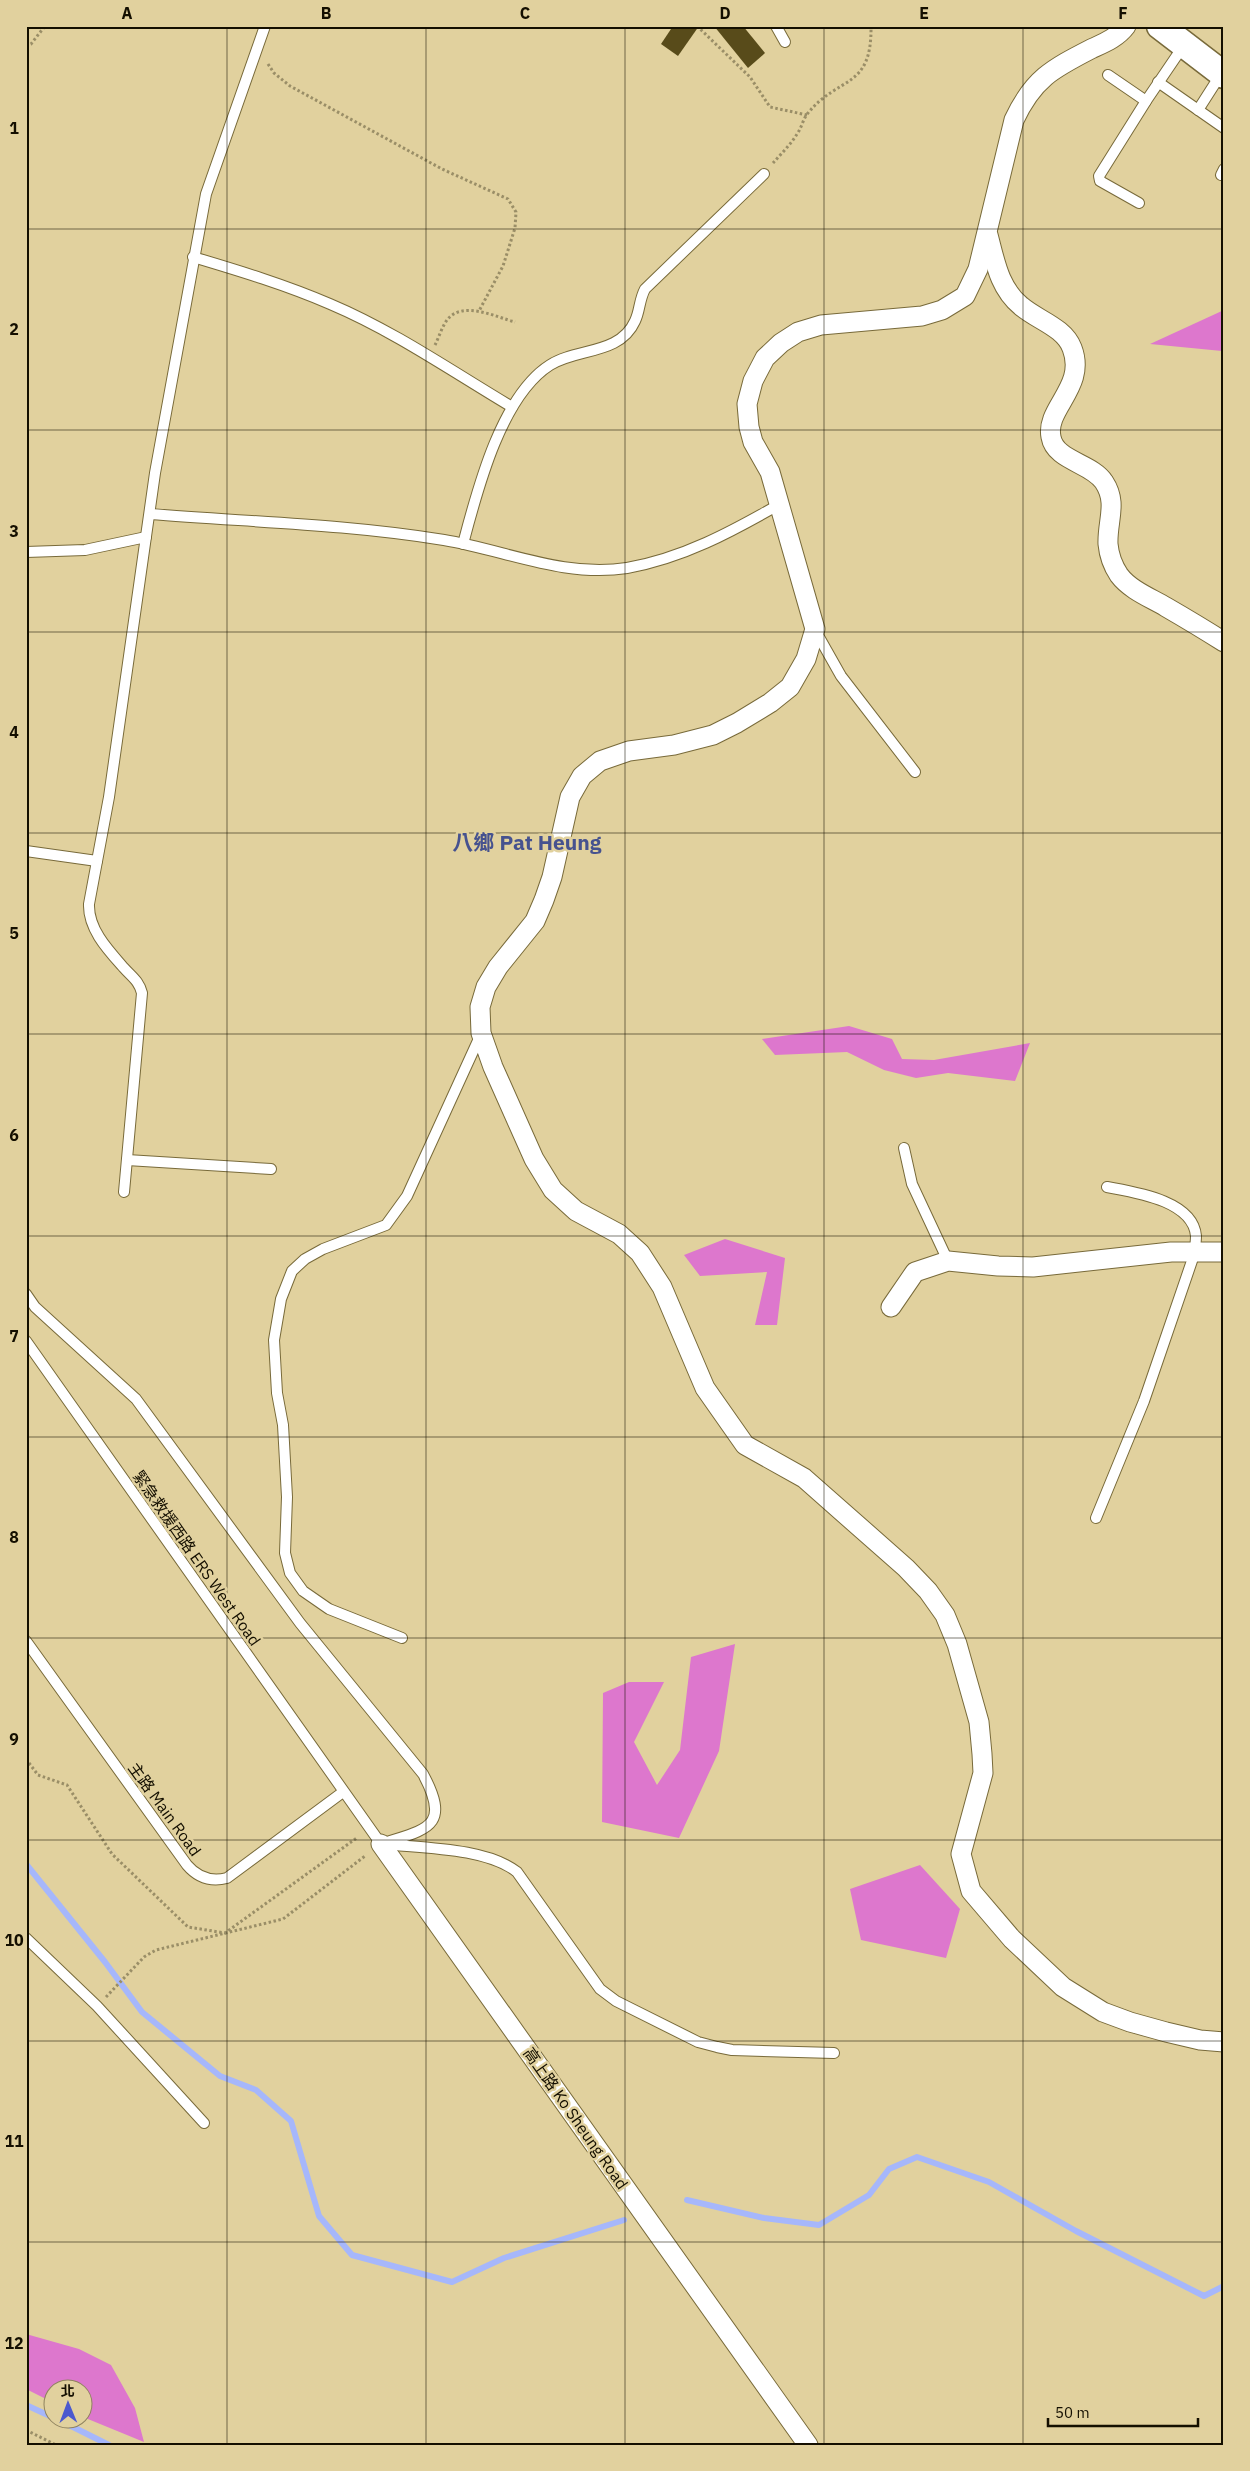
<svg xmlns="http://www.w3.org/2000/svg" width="1250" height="2471" font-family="'IBM Plex Sans','Noto Sans TC',sans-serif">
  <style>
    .forest { fill: #dd77cd }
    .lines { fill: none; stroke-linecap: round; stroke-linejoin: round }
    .stream { stroke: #a6b7fb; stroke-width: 6 }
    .building { fill: #584b1a }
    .service-casing { stroke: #786a3a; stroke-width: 12 }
    .minor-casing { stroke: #786a3a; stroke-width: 21 }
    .secondary-casing { stroke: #786a3a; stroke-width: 29 }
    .path { stroke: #9a8e67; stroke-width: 3; stroke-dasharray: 2.5 2.5; stroke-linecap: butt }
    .service { stroke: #fff; stroke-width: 10 }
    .minor { stroke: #fff; stroke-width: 19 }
    .secondary { stroke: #fff; stroke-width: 26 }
    .grid { fill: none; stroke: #140f00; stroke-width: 1; stroke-opacity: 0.55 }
    .labels { text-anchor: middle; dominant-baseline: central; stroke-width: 5; stroke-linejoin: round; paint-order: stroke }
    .street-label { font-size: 16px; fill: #140f00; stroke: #e1d19e }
    .district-label { font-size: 21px; font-weight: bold; fill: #46528f; stroke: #e1d19e }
    .neatline { fill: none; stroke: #140f00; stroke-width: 2 }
    .grid-label { font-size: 16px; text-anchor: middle; font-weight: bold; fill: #140f00 }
  </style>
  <rect width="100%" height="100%" fill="#e1d19e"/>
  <g class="forest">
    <path d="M 1224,310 L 1224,350 L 1222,351 L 1150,344 Z"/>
    <path d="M 849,1026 L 892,1039 L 902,1059 L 934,1060 L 1030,1043 L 1015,1081 L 948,1073 L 916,1078 L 884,1070 L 847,1052 L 775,1055 L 762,1039 Z"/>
    <path d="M 725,1239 L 785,1258 L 777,1325 L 755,1325 L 767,1272 L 700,1276 L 684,1255 Z"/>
    <path d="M 735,1644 L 719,1751 L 679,1838 L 602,1822 L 603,1693 L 629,1682 L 664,1682 L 634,1742 L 657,1785 L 680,1750 L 691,1657 Z"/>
    <path d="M 920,1865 L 960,1909 L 946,1958 L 861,1940 L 850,1889 Z"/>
    <path d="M 26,2334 L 79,2349 L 111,2365 L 135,2408 L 144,2442 L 83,2417 L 82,2388 L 52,2388 L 52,2402 L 26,2389 Z"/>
  </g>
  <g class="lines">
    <g class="stream">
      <path d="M 26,1864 L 105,1962 L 142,2012 L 220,2076 L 256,2090 L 291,2121 L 319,2216 L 352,2255 L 452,2282 L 504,2258 L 624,2220"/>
      <path d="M 687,2200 L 764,2218 L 819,2225 L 869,2195 L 889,2169 L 917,2157 L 989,2182 L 1076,2231 L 1204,2296 L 1224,2286"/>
      <path d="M 26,2405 L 52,2417"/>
      <path d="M 55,2418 L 109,2445"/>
    </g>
  </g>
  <g class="building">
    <path d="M 673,26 L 699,26 L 678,56 L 661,44 Z"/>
    <path d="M 714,26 L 743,26 L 765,53 L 748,68 Z"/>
  </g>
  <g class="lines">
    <defs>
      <g id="service">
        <path d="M 776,26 L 785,42"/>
        <path d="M 1108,75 L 1146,101"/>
        <path d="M 1158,82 L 1224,128"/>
        <path d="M 1198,110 L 1221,74"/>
        <path d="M 1221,175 L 1224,169"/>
        <path d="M 1139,203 L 1100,181 L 1099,176 L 1146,101 L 1184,45"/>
        <path d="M 193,257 C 240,271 286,285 330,304 C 394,331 453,372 512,407"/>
        <path d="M 150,514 C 248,522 347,524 444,540 C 505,550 564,578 627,568 C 683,558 731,532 780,504"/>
        <path d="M 463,544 C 477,491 501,396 550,365 C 576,348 620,355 635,321 C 640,311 639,300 645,289 L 764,174"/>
        <path d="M 26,552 L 85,550 L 146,537"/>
        <path d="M 815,630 L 841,676 L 915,772"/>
        <path d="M 26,851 L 97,861"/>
        <path d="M 904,1148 L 912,1184 L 948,1261"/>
        <path d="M 127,1160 L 271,1169"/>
        <path d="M 124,1192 L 142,993 C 139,981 132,977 124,968 C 108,950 88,929 89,904 L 109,797 L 155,473 L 206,194 L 265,26"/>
        <path d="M 26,1294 L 35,1307 L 136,1399 L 300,1623 L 423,1774 C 452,1828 426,1829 381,1844"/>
        <path d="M 26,1341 L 381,1844"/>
        <path d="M 1096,1518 L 1144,1401 L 1195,1252 C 1195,1247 1196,1241 1196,1236 C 1193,1200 1133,1192 1107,1187"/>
        <path d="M 402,1638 L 329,1609 L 303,1591 L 290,1573 L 285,1553 L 287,1497 L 283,1425 L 277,1393 L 274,1340 L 281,1299 L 292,1271 L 305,1259 L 323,1249 L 386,1225 L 407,1196 L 481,1034"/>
        <path d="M 26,1641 L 187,1865 C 198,1878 211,1882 227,1878 L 343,1792"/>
        <path d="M 384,1844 C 423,1848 487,1848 517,1872 L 600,1989 L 616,2001 L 698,2042 L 717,2047 L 732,2050 L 834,2053"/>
        <path d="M 26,1938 L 97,2006 L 204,2123"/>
      </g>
      <g id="minor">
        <path d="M 1126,26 C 1117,38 1104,43 1091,49 C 1052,69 1033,79 1014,120 L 978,269 L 965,296 L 942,310 L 922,316 L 821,325 L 798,332 L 781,343 L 765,358 L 753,381 L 747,404 L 749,427 L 753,442 L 770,472 L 815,629 L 806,659 L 790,687 L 770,703 L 737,723 L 713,735 L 674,745 L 629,751 L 600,761 L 582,776 L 570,797 L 552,877 L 544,900 L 535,921 L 498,967 L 486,987 L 480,1007 L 481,1033 L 493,1067 L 534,1159 L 553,1190 L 576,1211 L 619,1234 L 640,1253 L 662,1287 L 705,1388 L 745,1445 L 804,1478 L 906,1568 L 928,1591 L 945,1615 L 957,1644 L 979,1722 L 982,1754 L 983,1773 L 961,1854 L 971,1891 L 1012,1939 L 1063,1987 L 1103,2012 L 1130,2022 L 1166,2032 L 1200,2040 L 1224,2042"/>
        <path d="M 988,235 C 995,261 999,288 1021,306 C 1037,320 1064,327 1072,348 C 1087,387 1045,408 1051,437 C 1055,461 1092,463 1104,482 C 1118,503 1107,521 1108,544 C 1109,555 1113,566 1119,575 C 1130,590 1151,598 1166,607 C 1185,618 1205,630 1224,642"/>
        <path d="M 891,1307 L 915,1272 L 948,1261 L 998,1266 L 1033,1267 L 1171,1252 L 1224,1252"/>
        <path d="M 381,1844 L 808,2445"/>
      </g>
      <path id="secondary" d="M 1160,26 L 1224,75"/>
    </defs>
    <use href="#service" class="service-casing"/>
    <use href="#minor" class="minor-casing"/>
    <use href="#secondary" class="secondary-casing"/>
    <g class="path">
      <path d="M 697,26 L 750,77 L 770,107 L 807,115"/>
      <path d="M 26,46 L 31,44 L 45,26"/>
      <path d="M 268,64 L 274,73 L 290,86 L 442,169 L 508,199 L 516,212 L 515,228 L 503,266 L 479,311"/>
      <path d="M 773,163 C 781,154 791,144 797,134 C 802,127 803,119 808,113 C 839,75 872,90 871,26"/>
      <path d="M 435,345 C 439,337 442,327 447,320 C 462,300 496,317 515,322"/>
      <path d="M 26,1759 L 38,1775 L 67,1785 L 112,1854 L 188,1927 L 225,1933 L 358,1837"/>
      <path d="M 106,1997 L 144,1957 L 156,1950 L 283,1919 L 365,1856"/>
      <path d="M 26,2430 L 56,2445"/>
    </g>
    <use href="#service" class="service"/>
    <use href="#minor" class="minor"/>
    <use href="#secondary" class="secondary"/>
  </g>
  <path class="grid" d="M 227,26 L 227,2445M 426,26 L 426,2445M 625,26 L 625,2445M 824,26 L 824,2445M 1023,26 L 1023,2445M 26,229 L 1224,229M 26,430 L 1224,430M 26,632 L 1224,632M 26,833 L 1224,833M 26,1034 L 1224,1034M 26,1236 L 1224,1236M 26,1437 L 1224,1437M 26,1638 L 1224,1638M 26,1840 L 1224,1840M 26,2041 L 1224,2041M 26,2242 L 1224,2242"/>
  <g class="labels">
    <g class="street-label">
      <text transform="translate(197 1558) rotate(55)">緊急救援西路 ERS West Road</text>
      <text transform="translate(165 1809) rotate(54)">主路 Main Road</text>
      <text transform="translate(576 2118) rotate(55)">高上路 Ko Sheung Road</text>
    </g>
    <g class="district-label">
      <text x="527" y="842">八鄉 Pat Heung</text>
    </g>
  </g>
  <rect width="1250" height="2471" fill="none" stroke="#e1d19e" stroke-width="55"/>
  <g transform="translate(68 2404) rotate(359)"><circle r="24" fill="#e1d19e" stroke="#8f835f"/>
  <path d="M0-4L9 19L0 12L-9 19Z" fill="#4b59cf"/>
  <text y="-8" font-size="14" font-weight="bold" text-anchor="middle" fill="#140f00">北</text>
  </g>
  <path d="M1048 2418v8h150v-8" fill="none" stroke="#140f00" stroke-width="2.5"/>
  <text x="1055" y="2418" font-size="15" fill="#140f00" stroke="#e1d19e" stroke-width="4" paint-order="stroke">50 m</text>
  <rect x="28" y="28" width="1194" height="2416" class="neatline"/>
  <g class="grid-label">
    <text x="127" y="19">A</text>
    <text x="326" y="19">B</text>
    <text x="525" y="19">C</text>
    <text x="725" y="19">D</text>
    <text x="924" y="19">E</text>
    <text x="1123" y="19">F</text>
    <text x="14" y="134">1</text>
    <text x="14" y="335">2</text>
    <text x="14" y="537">3</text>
    <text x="14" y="738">4</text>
    <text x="14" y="939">5</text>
    <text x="14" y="1141">6</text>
    <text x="14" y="1342">7</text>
    <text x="14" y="1543">8</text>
    <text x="14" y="1745">9</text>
    <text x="14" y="1946">10</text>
    <text x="14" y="2147">11</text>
    <text x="14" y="2349">12</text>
  </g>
</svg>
